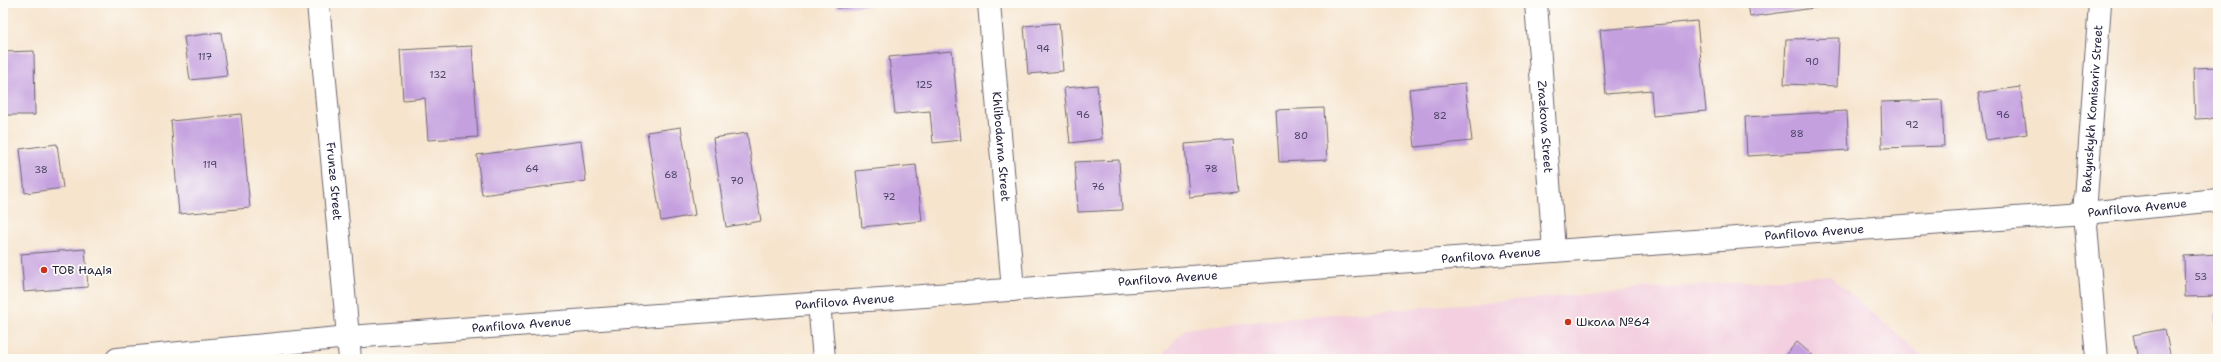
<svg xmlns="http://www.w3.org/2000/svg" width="2221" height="362" font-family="'Shantell Sans',sans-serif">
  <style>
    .built { fill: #f3cfdf }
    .building { fill: #c5a0df }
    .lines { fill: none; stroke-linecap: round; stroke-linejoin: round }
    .minor-casing { stroke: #6c666e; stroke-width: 24 }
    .major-casing { stroke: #6c666e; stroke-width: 24 }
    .minor { stroke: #fff; stroke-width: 22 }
    .major { stroke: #fff; stroke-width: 22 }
    .poi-dot { fill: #c8321e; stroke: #fdfcf7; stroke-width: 1.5 }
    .labels { text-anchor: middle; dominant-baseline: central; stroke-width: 3.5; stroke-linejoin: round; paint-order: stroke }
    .number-label { font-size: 10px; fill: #4b4264 }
    .street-label { font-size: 12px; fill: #22223b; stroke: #fdfcf7 }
    .poi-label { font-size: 12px; fill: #22223b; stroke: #fdfcf7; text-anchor: start }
  </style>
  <rect width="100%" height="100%" fill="#fdfcf7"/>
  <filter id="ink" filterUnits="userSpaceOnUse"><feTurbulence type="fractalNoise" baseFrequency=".025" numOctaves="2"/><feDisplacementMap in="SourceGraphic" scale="8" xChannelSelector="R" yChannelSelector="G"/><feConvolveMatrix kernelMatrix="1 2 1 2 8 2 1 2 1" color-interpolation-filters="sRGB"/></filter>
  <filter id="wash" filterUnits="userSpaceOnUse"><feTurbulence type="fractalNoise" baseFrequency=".012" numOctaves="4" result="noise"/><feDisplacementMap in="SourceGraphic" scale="16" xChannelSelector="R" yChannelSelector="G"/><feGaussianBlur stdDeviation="0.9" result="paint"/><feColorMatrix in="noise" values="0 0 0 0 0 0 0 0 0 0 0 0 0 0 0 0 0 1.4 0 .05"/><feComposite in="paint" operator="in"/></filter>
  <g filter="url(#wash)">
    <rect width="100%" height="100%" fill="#f6e4cd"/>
    <path class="built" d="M 1829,275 L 1926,359 L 1159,359 L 1185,329 L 1321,315 Z"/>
    <g id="blocks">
      <g class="building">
        <path d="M 836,3 L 877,3 L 877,4 L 837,8 Z"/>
        <path d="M 1748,3 L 1842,3 L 1842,4 L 1750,17 Z"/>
        <path d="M 1697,21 L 1706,111 L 1653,116 L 1651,90 L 1606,94 L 1600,30 Z"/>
        <path d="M 1059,23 L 1063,71 L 1028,74 L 1024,26 Z"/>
        <path d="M 221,32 L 227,76 L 190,80 L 184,37 Z"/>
        <path d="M 1839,38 L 1837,86 L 1784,84 L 1786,39 Z"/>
        <path d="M 472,46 L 478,137 L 428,140 L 425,98 L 403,100 L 400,50 Z"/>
        <path d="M 34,51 L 35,115 L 3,115 L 3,52 Z"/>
        <path d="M 952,51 L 961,140 L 933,143 L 930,111 L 895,114 L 889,57 Z"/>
        <path d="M 2218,67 L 2218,118 L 2195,119 L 2193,68 Z"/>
        <path d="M 1465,83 L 1472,141 L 1415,147 L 1409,89 Z"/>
        <path d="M 1097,85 L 1102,139 L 1070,143 L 1064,88 Z"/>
        <path d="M 2020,87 L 2027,134 L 1986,140 L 1978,93 Z"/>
        <path d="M 1942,100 L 1944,146 L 1882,148 L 1881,102 Z"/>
        <path d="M 1324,108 L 1327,160 L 1279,162 L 1276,110 Z"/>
        <path d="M 1847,111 L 1849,150 L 1747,156 L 1745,117 Z"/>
        <path d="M 241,114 L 250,208 L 179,214 L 171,121 Z"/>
        <path d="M 681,127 L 695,215 L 661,221 L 647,132 Z"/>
        <path d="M 747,133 L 761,221 L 726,227 L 713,138 Z"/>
        <path d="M 1233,140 L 1238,192 L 1189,197 L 1185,144 Z"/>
        <path d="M 581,141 L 586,181 L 482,195 L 477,155 Z"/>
        <path d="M 57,144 L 63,188 L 25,193 L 20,149 Z"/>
        <path d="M 1119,160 L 1122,210 L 1078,212 L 1075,162 Z"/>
        <path d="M 916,165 L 922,221 L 862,227 L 856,171 Z"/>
        <path d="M 85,249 L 88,287 L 24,292 L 21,254 Z"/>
        <path d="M 2218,254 L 2218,296 L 2185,297 L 2184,256 Z"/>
        <path d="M 2214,314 L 2218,314 L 2218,347 L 2217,347 Z"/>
        <path d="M 2165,329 L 2171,359 L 2138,359 L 2133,335 Z"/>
        <path d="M 1797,342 L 1817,359 L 1782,359 Z"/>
      </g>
    </g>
  </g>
  <g filter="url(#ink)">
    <use href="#blocks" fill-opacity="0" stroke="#6c666e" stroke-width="1"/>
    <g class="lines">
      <defs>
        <g id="minor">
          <path id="s1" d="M 318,3 L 350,359"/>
          <path id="s2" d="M 989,3 L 1013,290"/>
          <path id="s3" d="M 1536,3 L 1554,251"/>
          <path d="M 819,303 L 824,359"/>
          <path id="s4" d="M 2097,359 L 2085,213 L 2100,3"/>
        </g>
        <g id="major">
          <path id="s5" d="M 117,359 L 349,337 L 2085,213 L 2218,200"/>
        </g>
      </defs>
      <use href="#minor" class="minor-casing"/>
      <use href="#major" class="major-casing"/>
      <use href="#minor" class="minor"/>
      <use href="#major" class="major"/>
    </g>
  </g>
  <g class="poi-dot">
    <circle cx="44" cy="270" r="4"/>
    <circle cx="1568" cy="322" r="4"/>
  </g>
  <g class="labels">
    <g class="number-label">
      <text x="1043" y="48">94</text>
      <text x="205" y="56">117</text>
      <text x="1812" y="61">90</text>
      <text x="438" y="74">132</text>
      <text x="924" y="84">125</text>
      <text x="1083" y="114">96</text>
      <text x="2003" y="114">96</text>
      <text x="1440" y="115">82</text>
      <text x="1912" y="124">92</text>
      <text x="1797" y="133">88</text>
      <text x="1301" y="135">80</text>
      <text x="210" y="164">119</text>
      <text x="532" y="168">64</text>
      <text x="1211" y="168">78</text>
      <text x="41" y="169">38</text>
      <text x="671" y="174">68</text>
      <text x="737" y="180">70</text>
      <text x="1098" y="186">76</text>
      <text x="889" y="196">72</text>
      <text x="2201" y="276">53</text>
    </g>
    <g class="street-label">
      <text stroke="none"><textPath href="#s4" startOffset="251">Bakynskykh Komisariv Street</textPath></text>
      <text stroke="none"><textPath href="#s3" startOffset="124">Zrazkova Street</textPath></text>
      <text stroke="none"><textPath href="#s2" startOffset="144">Khlibodarna Street</textPath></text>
      <text stroke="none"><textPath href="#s1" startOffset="179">Frunze Street</textPath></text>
      <text stroke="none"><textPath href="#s5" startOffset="2026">Panfilova Avenue</textPath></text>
      <text stroke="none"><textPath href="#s5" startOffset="1702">Panfilova Avenue</textPath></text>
      <text stroke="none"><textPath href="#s5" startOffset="1378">Panfilova Avenue</textPath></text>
      <text stroke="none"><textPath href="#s5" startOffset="1054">Panfilova Avenue</textPath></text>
      <text stroke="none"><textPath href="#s5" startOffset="730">Panfilova Avenue</textPath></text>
      <text stroke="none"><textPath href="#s5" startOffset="406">Panfilova Avenue</textPath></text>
    </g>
    <g class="poi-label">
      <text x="52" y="270">ТОВ Надія</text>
      <text x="1576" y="322">Школа №64</text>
    </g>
  </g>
  <rect width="2221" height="362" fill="none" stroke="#fdfcf7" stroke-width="16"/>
</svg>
